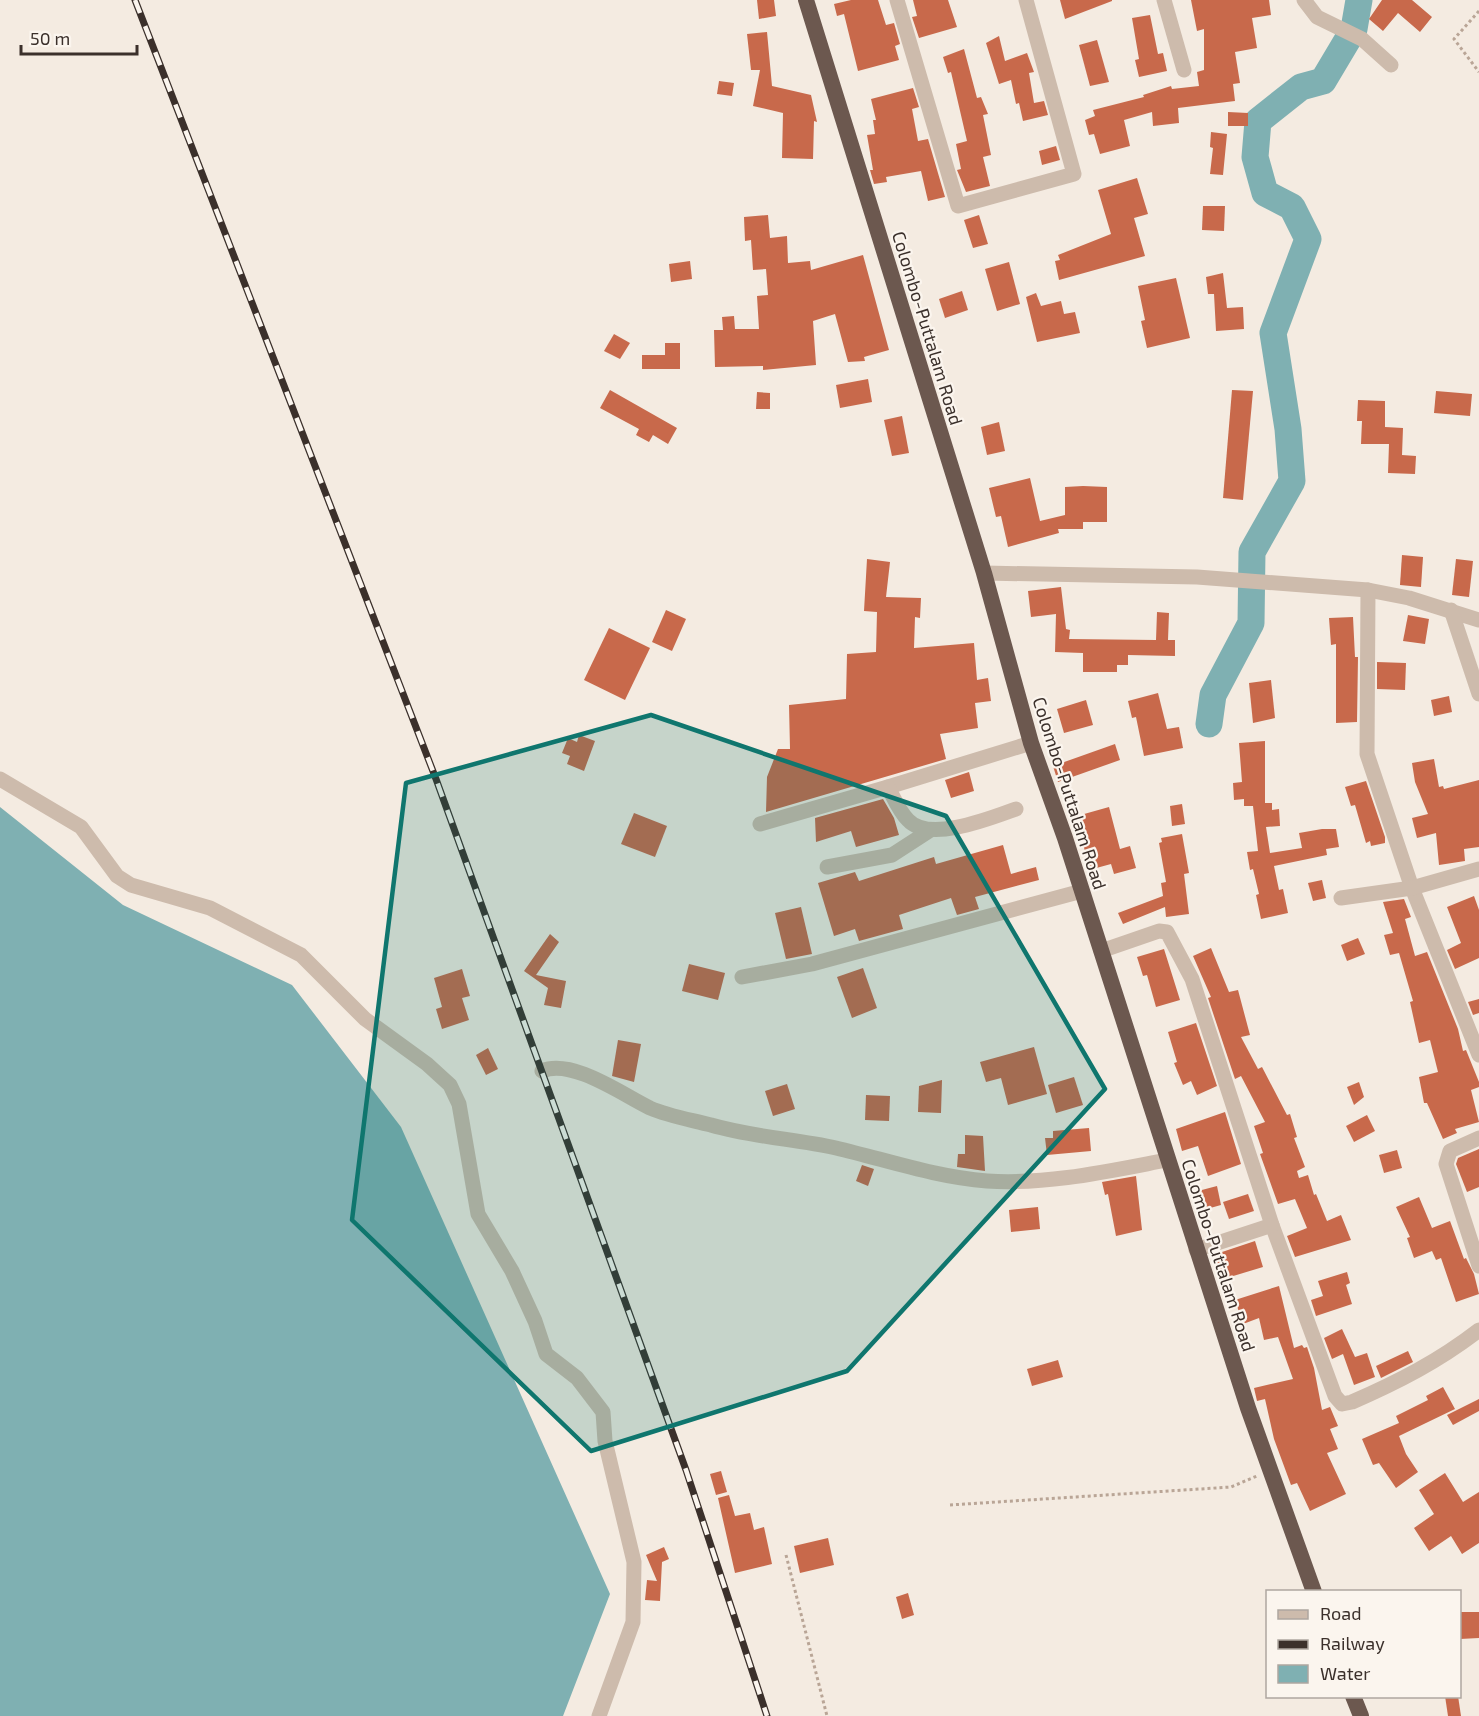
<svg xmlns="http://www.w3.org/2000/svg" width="1479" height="1716" font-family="'Exo 2',sans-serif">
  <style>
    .water { fill: #7fb0b2 }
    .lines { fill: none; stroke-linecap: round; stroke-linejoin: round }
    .river { stroke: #7fb0b2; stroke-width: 27 }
    .building { fill: #c8694b }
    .path { stroke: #b9a596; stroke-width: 3; stroke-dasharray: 3 3; stroke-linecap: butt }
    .minor { stroke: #cdbbac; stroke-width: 15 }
    .trunk { stroke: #6c584f; stroke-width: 16 }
    .rail-casing { stroke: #3b302b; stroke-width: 7 }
    .rail { stroke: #fbf5ee; stroke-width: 4.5; stroke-dasharray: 14; stroke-linecap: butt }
    .marked { fill: #0f766e; fill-opacity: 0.2; stroke: #0f766e; stroke-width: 4.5; stroke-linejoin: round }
    .labels { text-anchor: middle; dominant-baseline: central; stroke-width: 4.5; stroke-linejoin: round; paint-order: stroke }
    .street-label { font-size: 18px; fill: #3b302b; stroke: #fbf5ee }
  </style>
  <rect width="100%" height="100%" fill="#f4ebe1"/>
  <path class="water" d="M 0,807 L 123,905 L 292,985 L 401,1127 L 610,1594 L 563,1716 L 0,1716 Z"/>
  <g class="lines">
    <path class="river" d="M 1209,724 L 1213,695 L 1251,623 L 1252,552 L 1292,481 L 1288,429 L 1273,333 L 1308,239 L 1292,207 L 1265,193 L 1255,157 L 1258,121 L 1301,87 L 1323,81 L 1354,29 L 1359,0"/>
  </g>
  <g class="building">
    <path d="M 757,0 L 774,0 L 776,16 L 759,19 Z"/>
    <path d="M 851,0 L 878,0 L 886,25 L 894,23 L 900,44 L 895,46 L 899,60 L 858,71 L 844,14 L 837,16 L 834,4 Z"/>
    <path d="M 913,0 L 948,0 L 957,27 L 919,38 L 912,17 L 917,16 Z"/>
    <path d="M 1060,0 L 1112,0 L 1112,1 L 1065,19 Z"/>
    <path d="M 1191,0 L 1269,0 L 1271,15 L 1252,18 L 1257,48 L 1235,52 L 1240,83 L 1233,84 L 1235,101 L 1178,108 L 1179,123 L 1153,126 L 1152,112 L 1124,120 L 1130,146 L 1100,154 L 1094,134 L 1089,135 L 1085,120 L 1095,116 L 1093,110 L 1144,97 L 1143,95 L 1171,86 L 1172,89 L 1199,86 L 1197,72 L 1204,70 L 1204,29 L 1197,31 Z"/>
    <path d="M 1382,0 L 1412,0 L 1432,17 L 1420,32 L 1398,13 L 1383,31 L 1369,19 Z"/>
    <path d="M 1150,15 L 1158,54 L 1163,53 L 1167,71 L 1139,77 L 1135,60 L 1139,59 L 1132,18 Z"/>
    <path d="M 767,32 L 772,86 L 811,95 L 817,122 L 814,121 L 813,159 L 782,158 L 783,113 L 753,106 L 760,70 L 751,70 L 747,34 Z"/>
    <path d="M 999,36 L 1005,61 L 1027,53 L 1034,72 L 1029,73 L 1034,103 L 1044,101 L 1048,115 L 1023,121 L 1019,103 L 1016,104 L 1011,80 L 999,84 L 986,43 Z"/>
    <path d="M 1097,40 L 1109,82 L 1090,86 L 1079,45 Z"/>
    <path d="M 964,49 L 977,98 L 981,97 L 988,114 L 983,115 L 991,155 L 983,157 L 990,186 L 966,192 L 957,170 L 961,169 L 956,144 L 967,141 L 951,72 L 948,73 L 943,57 Z"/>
    <path d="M 719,81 L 734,83 L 732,96 L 717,94 Z"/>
    <path d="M 913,88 L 919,107 L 912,109 L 918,141 L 928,139 L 945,197 L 928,201 L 921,171 L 886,177 L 887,182 L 874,184 L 870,170 L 873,170 L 867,135 L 875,134 L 873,120 L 876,120 L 871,99 Z"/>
    <path d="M 1228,112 L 1248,113 L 1248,126 L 1228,126 Z"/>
    <path d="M 1211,132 L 1227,134 L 1223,175 L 1210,174 L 1213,148 L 1210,147 Z"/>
    <path d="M 1056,146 L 1060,160 L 1042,165 L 1039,151 Z"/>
    <path d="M 1137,178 L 1148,214 L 1134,218 L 1145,256 L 1059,280 L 1055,261 L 1060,260 L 1058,255 L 1111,234 L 1098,190 Z"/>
    <path d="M 1203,206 L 1225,206 L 1224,231 L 1202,230 Z"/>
    <path d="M 768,215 L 770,238 L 787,236 L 788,263 L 810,261 L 811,270 L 863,255 L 889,350 L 864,357 L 865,361 L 848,362 L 835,314 L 813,321 L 816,365 L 763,370 L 763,366 L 715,367 L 714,330 L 723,330 L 722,317 L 734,316 L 735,329 L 759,329 L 757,296 L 768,295 L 766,269 L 753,270 L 751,240 L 745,241 L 744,217 Z"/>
    <path d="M 979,215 L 988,244 L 973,248 L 964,220 Z"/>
    <path d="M 690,261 L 692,279 L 671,282 L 669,264 Z"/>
    <path d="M 1009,262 L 1020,304 L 997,311 L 985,269 Z"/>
    <path d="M 1223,273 L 1227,308 L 1243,307 L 1244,329 L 1216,331 L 1214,294 L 1208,294 L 1206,277 Z"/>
    <path d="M 1176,278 L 1190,338 L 1147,348 L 1141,321 L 1145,320 L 1138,286 Z"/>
    <path d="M 962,291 L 968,310 L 945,318 L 939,299 Z"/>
    <path d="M 1036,293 L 1041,306 L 1061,301 L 1064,314 L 1075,312 L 1080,333 L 1037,342 L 1026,297 Z"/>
    <path d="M 614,334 L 630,343 L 620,359 L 604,351 Z"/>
    <path d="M 665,343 L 680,343 L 680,369 L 642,369 L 642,355 L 665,355 Z"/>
    <path d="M 868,379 L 872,402 L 840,408 L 836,385 Z"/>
    <path d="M 610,390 L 677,428 L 668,444 L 653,435 L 649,442 L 636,435 L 639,429 L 600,408 Z"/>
    <path d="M 1232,390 L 1253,391 L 1243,500 L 1223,498 Z"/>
    <path d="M 1436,391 L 1472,394 L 1470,416 L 1434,413 Z"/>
    <path d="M 757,392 L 770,393 L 770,409 L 756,409 Z"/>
    <path d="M 1358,400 L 1385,401 L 1385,427 L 1403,428 L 1402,455 L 1416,456 L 1415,474 L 1388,473 L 1389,444 L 1361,444 L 1362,421 L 1357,421 Z"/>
    <path d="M 902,416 L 909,453 L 892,456 L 884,420 Z"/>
    <path d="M 999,422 L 1005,451 L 987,455 L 981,427 Z"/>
    <path d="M 1030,478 L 1040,521 L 1065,515 L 1065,487 L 1083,486 L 1107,487 L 1107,522 L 1083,522 L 1083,529 L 1058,529 L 1059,533 L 1008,547 L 1001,516 L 996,517 L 989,488 Z"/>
    <path d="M 1402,555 L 1423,557 L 1421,587 L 1400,585 Z"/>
    <path d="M 867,559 L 890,562 L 886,597 L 921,598 L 920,618 L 915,617 L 914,648 L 974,643 L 977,680 L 988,678 L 991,701 L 975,703 L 978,728 L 940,734 L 946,759 L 766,812 L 767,777 L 778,749 L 790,749 L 789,705 L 846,699 L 847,654 L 876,652 L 877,612 L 864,611 Z"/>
    <path d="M 1456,559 L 1473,561 L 1469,597 L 1452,595 Z"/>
    <path d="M 1061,587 L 1066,629 L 1070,630 L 1069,639 L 1156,640 L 1157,612 L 1169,613 L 1168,640 L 1175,640 L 1175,656 L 1128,655 L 1128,665 L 1117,665 L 1117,672 L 1083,672 L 1083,653 L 1055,652 L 1056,614 L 1031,617 L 1028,591 Z"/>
    <path d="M 666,610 L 686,619 L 672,651 L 652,642 Z"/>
    <path d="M 1408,615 L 1429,619 L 1425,644 L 1403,641 Z"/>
    <path d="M 1353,617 L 1355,657 L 1358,657 L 1357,722 L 1336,723 L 1336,644 L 1331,645 L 1329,618 Z"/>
    <path d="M 609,628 L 650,648 L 625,700 L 584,680 Z"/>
    <path d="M 1377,662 L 1406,663 L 1405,690 L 1377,689 Z"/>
    <path d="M 1271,680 L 1275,718 L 1253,723 L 1249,683 Z"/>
    <path d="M 1158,693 L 1167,729 L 1179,727 L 1183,748 L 1144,756 L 1136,717 L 1132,718 L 1128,701 Z"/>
    <path d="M 1449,696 L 1452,712 L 1434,716 L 1431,700 Z"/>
    <path d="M 1086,700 L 1093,725 L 1064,733 L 1057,709 Z"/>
    <path d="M 579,735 L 595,741 L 584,771 L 567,764 L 570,756 L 562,753 L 568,738 L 577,742 Z"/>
    <path d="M 1265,741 L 1265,803 L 1272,803 L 1272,810 L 1279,809 L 1280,826 L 1266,827 L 1270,853 L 1302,848 L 1299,833 L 1322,829 L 1336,829 L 1339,847 L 1326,849 L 1327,855 L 1274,866 L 1279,890 L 1283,889 L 1288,913 L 1261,919 L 1256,895 L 1259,894 L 1253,869 L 1250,870 L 1247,852 L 1258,851 L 1253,806 L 1244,806 L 1244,799 L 1234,800 L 1233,783 L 1242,782 L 1239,743 Z"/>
    <path d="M 1115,744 L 1120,760 L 1058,782 L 1053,766 Z"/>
    <path d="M 1434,759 L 1439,787 L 1443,786 L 1444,789 L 1479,780 L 1479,847 L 1464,849 L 1465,861 L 1439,865 L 1436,833 L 1417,838 L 1412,818 L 1428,814 L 1415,782 L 1412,763 Z"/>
    <path d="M 969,772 L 974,791 L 951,798 L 945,780 Z"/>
    <path d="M 1366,781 L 1385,837 L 1385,843 L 1371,846 L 1370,841 L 1366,843 L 1355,805 L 1351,806 L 1345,787 Z"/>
    <path d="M 883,799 L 894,818 L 899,835 L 856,847 L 851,831 L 816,842 L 815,818 Z"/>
    <path d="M 1182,804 L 1185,824 L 1172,826 L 1170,806 Z"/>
    <path d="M 1109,807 L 1120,849 L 1130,846 L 1136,868 L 1114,874 L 1111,864 L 1089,870 L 1077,816 Z"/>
    <path d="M 634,813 L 667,826 L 655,857 L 621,844 Z"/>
    <path d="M 1182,834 L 1189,873 L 1184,874 L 1189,914 L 1166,917 L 1165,907 L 1123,924 L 1118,913 L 1163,896 L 1161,883 L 1166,882 L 1159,843 L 1162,842 L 1161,838 Z"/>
    <path d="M 1003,845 L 1011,874 L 1036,867 L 1039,880 L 975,897 L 979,909 L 957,915 L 951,898 L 899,915 L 903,929 L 859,941 L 855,929 L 834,936 L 818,883 L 855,872 L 859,881 L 934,857 L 936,864 Z"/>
    <path d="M 1322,880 L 1326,898 L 1313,901 L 1308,883 Z"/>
    <path d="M 1474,896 L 1479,910 L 1479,958 L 1455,969 L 1447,950 L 1461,943 L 1447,907 Z"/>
    <path d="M 1404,899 L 1411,917 L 1405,919 L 1415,956 L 1427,952 L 1458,1029 L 1463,1051 L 1466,1050 L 1479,1082 L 1479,1087 L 1471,1090 L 1479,1122 L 1455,1129 L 1457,1133 L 1443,1139 L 1427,1103 L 1424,1103 L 1419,1077 L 1438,1072 L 1430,1040 L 1419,1043 L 1410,1002 L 1413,1001 L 1399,953 L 1390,955 L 1384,935 L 1393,933 L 1383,902 Z"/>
    <path d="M 801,907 L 812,954 L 786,959 L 775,913 Z"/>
    <path d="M 550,934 L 559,942 L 536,975 L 566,981 L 561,1008 L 544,1005 L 548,988 L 524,971 Z"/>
    <path d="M 1358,938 L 1365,954 L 1347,961 L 1341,945 Z"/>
    <path d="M 1211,948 L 1229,992 L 1238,990 L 1250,1035 L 1241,1037 L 1258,1069 L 1262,1067 L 1287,1115 L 1290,1114 L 1297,1137 L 1294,1138 L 1305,1167 L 1297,1171 L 1299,1178 L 1308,1175 L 1314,1195 L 1316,1194 L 1327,1221 L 1341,1215 L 1351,1240 L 1295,1257 L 1287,1236 L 1307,1228 L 1295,1199 L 1278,1204 L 1260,1154 L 1263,1153 L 1254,1126 L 1265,1122 L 1241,1076 L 1235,1079 L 1208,998 L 1211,997 L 1193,956 Z"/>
    <path d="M 1164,949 L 1180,1000 L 1156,1007 L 1147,975 L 1143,976 L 1137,957 Z"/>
    <path d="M 689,964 L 725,973 L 718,1000 L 682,991 Z"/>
    <path d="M 863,968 L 877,1008 L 852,1018 L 837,977 Z"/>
    <path d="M 462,969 L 470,996 L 462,998 L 469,1020 L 442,1029 L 436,1009 L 442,1007 L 434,978 Z"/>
    <path d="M 1479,999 L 1479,1013 L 1473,1015 L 1468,1002 Z"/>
    <path d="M 1196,1023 L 1217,1086 L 1197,1095 L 1191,1081 L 1183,1085 L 1174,1063 L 1177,1062 L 1168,1032 Z"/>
    <path d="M 618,1040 L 641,1044 L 634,1082 L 612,1076 Z"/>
    <path d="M 1034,1047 L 1047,1094 L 1008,1105 L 1001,1078 L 986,1082 L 980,1062 Z"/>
    <path d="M 488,1048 L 498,1069 L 486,1075 L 476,1055 Z"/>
    <path d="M 1074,1077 L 1083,1105 L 1056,1113 L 1048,1085 Z"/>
    <path d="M 942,1080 L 941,1113 L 918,1112 L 919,1086 Z"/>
    <path d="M 1359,1082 L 1364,1097 L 1354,1105 L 1347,1087 Z"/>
    <path d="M 787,1084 L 795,1109 L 773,1116 L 765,1091 Z"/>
    <path d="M 866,1095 L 890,1096 L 889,1121 L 865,1120 Z"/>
    <path d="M 1225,1112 L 1241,1164 L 1208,1176 L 1198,1146 L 1182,1151 L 1176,1129 Z"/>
    <path d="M 1367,1115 L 1375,1131 L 1354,1142 L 1346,1126 Z"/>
    <path d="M 1089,1128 L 1091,1151 L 1047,1155 L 1045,1138 L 1053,1138 L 1053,1131 Z"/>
    <path d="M 965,1135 L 983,1136 L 985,1171 L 957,1167 L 958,1154 L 965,1154 Z"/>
    <path d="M 1479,1149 L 1479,1187 L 1467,1192 L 1456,1164 L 1458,1158 Z"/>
    <path d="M 1397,1150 L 1402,1168 L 1384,1173 L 1379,1155 Z"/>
    <path d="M 862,1165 L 874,1169 L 868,1186 L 856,1181 Z"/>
    <path d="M 1136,1176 L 1142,1230 L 1116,1236 L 1108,1194 L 1105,1195 L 1102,1182 Z"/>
    <path d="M 1217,1186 L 1221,1205 L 1203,1210 L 1198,1191 Z"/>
    <path d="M 1248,1194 L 1254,1211 L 1229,1219 L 1223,1202 Z"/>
    <path d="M 1419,1197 L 1432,1228 L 1450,1221 L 1464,1259 L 1466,1258 L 1474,1274 L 1479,1294 L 1456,1302 L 1441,1258 L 1436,1260 L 1432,1251 L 1414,1258 L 1407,1238 L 1410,1237 L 1396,1207 Z"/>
    <path d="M 1038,1207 L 1040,1229 L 1011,1232 L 1009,1210 Z"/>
    <path d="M 1255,1241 L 1263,1267 L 1220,1280 L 1213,1255 Z"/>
    <path d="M 1347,1272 L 1350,1283 L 1346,1285 L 1352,1304 L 1316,1316 L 1311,1300 L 1323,1296 L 1318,1281 Z"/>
    <path d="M 1279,1286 L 1294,1348 L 1302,1345 L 1304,1348 L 1307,1347 L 1314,1368 L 1322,1410 L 1330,1407 L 1338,1426 L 1330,1429 L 1338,1449 L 1327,1453 L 1346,1494 L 1310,1511 L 1297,1483 L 1291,1485 L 1274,1439 L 1265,1399 L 1257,1401 L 1254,1388 L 1293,1379 L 1278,1337 L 1264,1340 L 1259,1318 L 1243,1324 L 1235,1300 Z"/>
    <path d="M 1342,1329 L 1355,1357 L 1367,1353 L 1375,1377 L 1354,1385 L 1343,1354 L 1332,1359 L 1324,1338 Z"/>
    <path d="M 1408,1351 L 1413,1362 L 1381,1378 L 1376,1366 Z"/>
    <path d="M 1058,1360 L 1063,1377 L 1032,1386 L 1027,1369 Z"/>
    <path d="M 1443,1387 L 1455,1409 L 1399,1436 L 1406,1454 L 1418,1472 L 1396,1488 L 1379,1463 L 1373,1465 L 1362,1439 L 1399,1423 L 1396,1416 L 1428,1400 L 1426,1396 Z"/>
    <path d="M 1479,1399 L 1479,1411 L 1453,1425 L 1447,1415 Z"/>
    <path d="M 721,1471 L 727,1492 L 716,1495 L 710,1474 Z"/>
    <path d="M 1445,1473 L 1463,1502 L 1479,1492 L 1479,1543 L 1462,1554 L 1451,1536 L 1429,1551 L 1414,1528 L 1434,1514 L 1419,1490 Z"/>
    <path d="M 729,1495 L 735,1516 L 750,1513 L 754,1530 L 764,1527 L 772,1564 L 735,1573 L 718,1498 Z"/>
    <path d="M 828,1538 L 834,1565 L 800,1573 L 794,1546 Z"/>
    <path d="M 664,1547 L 669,1559 L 662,1562 L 660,1601 L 645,1600 L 647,1580 L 657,1581 L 646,1555 Z"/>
    <path d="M 908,1593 L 914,1615 L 902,1619 L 896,1597 Z"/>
    <path d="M 1460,1612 L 1479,1612 L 1479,1638 L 1460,1639 Z"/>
    <path d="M 1445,1696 L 1458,1696 L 1461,1716 L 1448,1716 Z"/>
  </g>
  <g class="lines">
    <g class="path">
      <path d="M 1479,11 L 1454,39 L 1479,72"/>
      <path d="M 950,1505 L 1231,1487 L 1257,1476"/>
      <path d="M 786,1555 L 827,1716"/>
    </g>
    <g class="minor">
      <path d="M 897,0 L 958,206 L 1074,174 L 1026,0"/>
      <path d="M 1164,0 L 1184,70"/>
      <path d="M 1304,0 L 1317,17 L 1362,39 L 1391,65"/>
      <path d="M 984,573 L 1197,577 L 1368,590 L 1409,598 L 1479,620"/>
      <path d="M 1368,590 L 1367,754 L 1412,888 L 1479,1055"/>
      <path d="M 1451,610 L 1479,694"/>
      <path d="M 0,779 L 81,827 L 117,876 L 131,885 L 210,908 L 301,955 L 365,1019 L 427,1064 L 450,1085 L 459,1104 L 478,1214 L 512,1271 L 535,1321 L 546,1354 L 577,1378 L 603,1412 L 605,1441 L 634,1562 L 633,1622 L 599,1716"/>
      <path d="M 888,787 L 1031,743"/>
      <path d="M 760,824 L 888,787 C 894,798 899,811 908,820 C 929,843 991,818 1016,809"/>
      <path d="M 827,867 L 892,855 L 929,831"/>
      <path d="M 1341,898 L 1412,888 L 1479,869"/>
      <path d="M 1101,951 L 1159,931 L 1167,932 L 1192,979 L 1272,1225 L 1335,1396 L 1342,1404 L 1352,1402 C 1398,1382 1439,1361 1479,1330"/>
      <path d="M 742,977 L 812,964 L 1082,891"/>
      <path d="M 542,1071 C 572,1058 623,1095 650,1108 C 668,1116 692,1120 711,1125 C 752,1137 795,1139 836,1148 C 887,1160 935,1177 987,1181 C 1047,1185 1109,1171 1167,1160"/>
      <path d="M 1479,1138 L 1450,1151 L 1446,1164 L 1479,1266"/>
      <path d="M 1196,1250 L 1272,1225"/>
    </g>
    <g class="trunk">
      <path d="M 806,0 L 984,573 L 1031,743 L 1065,838 L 1248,1408 L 1314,1592"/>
      <path d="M 1353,1696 L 1361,1716"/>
    </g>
    <defs>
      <path id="rail" d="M 135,0 L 436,779 L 686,1470 L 767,1716"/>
    </defs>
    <use href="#rail" class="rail-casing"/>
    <use href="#rail" class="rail"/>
  </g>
  <path class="marked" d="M 651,715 L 946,816 L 1105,1089 L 847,1371 L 591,1451 L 352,1220 L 406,783 Z"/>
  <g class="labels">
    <g class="street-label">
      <text transform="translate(928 328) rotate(73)">Colombo-Puttalam Road</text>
      <text transform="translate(1070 793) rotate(72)">Colombo-Puttalam Road</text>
      <text transform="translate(1219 1255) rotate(72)">Colombo-Puttalam Road</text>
    </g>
  </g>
  <rect x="1266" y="1590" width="195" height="108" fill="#fbf5ee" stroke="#aea6a0" stroke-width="1.5"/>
  <rect x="1278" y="1610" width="30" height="9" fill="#cdbbac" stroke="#aea6a0" stroke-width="1.5"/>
  <text x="1320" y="1620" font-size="18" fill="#3b302b">Road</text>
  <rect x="1278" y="1640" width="30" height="9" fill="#3b302b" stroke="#aea6a0" stroke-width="1.5"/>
  <text x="1320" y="1650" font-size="18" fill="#3b302b">Railway</text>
  <rect x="1278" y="1665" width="30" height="18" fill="#7fb0b2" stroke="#aea6a0" stroke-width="1.5"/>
  <text x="1320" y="1680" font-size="18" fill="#3b302b">Water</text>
  <path d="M21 45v9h116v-9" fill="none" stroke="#3b302b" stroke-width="3"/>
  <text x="30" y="45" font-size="18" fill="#3b302b" stroke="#fbf5ee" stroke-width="4.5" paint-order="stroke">50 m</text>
</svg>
